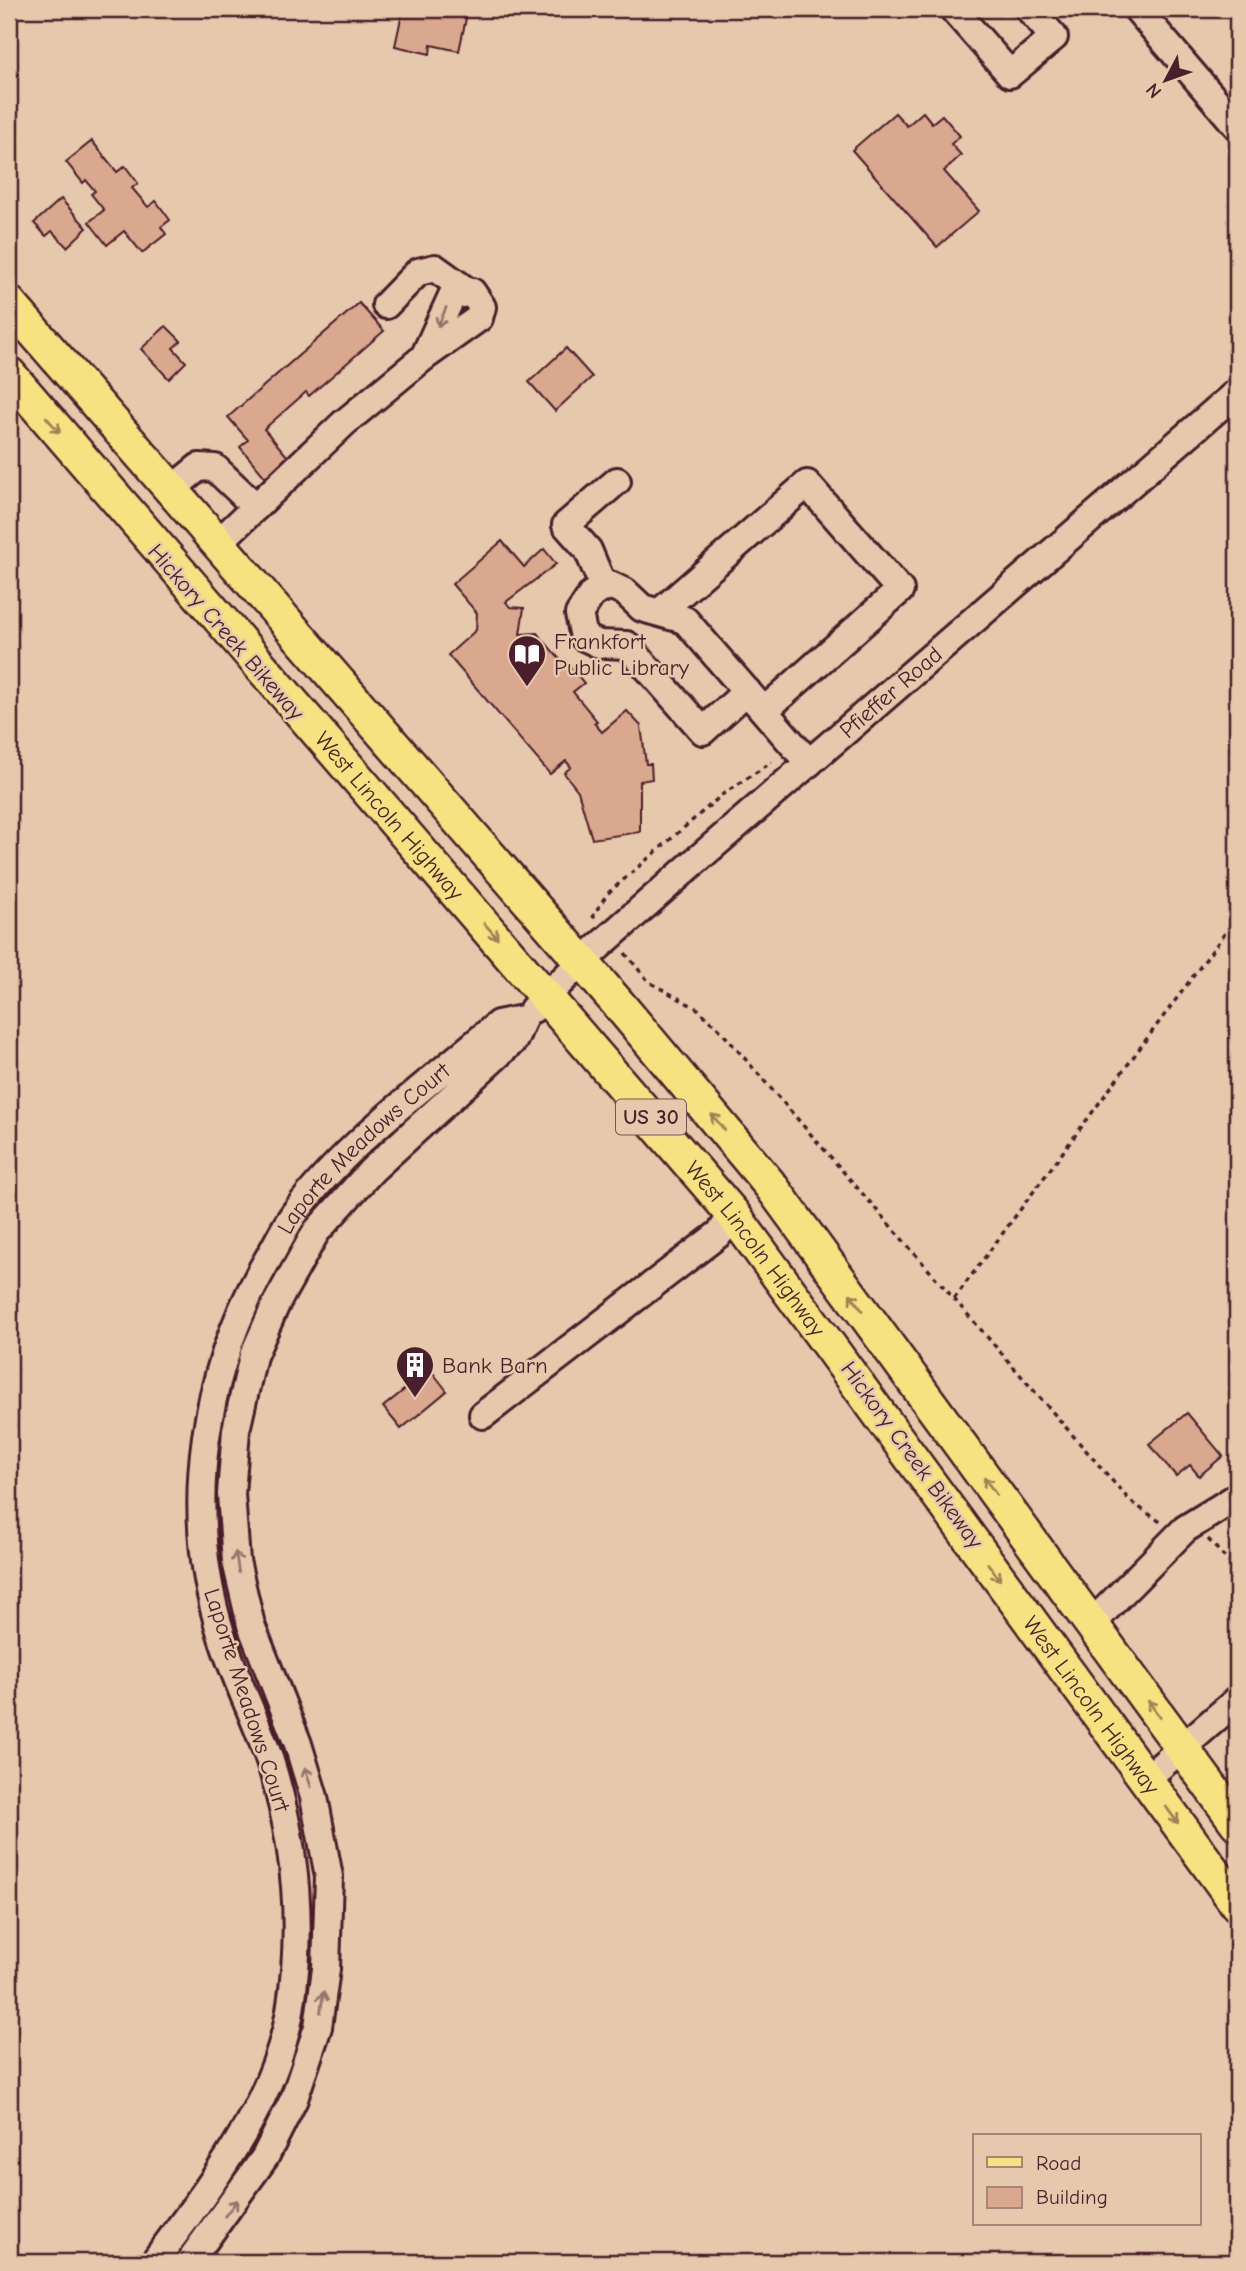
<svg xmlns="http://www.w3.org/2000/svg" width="1246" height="2271" font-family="'Comic Neue',sans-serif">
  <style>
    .building { fill: #daa78f; stroke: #4a1f2b; stroke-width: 2 }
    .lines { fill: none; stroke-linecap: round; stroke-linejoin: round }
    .minor-casing { stroke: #4a1f2b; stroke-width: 32 }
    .major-casing { stroke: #4a1f2b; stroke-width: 38 }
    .path { stroke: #4a1f2b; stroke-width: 3.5; stroke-dasharray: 5 5; stroke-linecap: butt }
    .minor { stroke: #e6c9ad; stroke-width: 26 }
    .major { stroke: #f7e281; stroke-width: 33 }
    .oneway { stroke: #98746c }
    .oneway2 { stroke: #a08056 }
    .labels { text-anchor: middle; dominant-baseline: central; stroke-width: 5; stroke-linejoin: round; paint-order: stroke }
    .shield { fill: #e6c9ad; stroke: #795252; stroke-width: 2 }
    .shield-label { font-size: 21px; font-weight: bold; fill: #4a1f2b }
    .street-label { font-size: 23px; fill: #4a1f2b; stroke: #e6c9ad }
    .poi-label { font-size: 23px; fill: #4a1f2b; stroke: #e6c9ad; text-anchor: start }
  </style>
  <rect width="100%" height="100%" fill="#e6c9ad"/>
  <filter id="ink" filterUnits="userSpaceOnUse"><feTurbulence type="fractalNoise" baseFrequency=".0143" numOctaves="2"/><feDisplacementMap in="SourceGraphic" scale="14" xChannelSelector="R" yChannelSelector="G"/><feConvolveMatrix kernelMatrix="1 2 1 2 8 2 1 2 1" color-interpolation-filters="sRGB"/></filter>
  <g filter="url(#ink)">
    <g class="building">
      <path d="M 403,9 L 468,9 L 459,51 L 431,45 L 430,54 L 395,46 Z"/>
      <path d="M 923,112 L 932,123 L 942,115 L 960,136 L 951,144 L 961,155 L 944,171 L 979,211 L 937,247 L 852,150 L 895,113 L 907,126 Z"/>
      <path d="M 92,141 L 117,172 L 125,166 L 138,183 L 132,188 L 148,207 L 156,201 L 170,220 L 161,227 L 166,234 L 142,253 L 124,231 L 107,245 L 89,222 L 104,210 L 91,194 L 95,191 L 86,180 L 83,183 L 66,162 Z"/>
      <path d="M 61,199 L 87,228 L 67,247 L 52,231 L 46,236 L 34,223 Z"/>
      <path d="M 359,303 L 384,331 L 309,396 L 306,392 L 264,429 L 293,463 L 270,483 L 240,447 L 248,440 L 228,417 Z"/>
      <path d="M 166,326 L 181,341 L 173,348 L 186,362 L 169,379 L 141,349 Z"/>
      <path d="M 566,348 L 592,377 L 555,411 L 529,382 Z"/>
      <path d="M 502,541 L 524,567 L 544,549 L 556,564 L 506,602 L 510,607 L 524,608 L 520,634 L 537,633 L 562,662 L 565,660 L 584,683 L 573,692 L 597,721 L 594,723 L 602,732 L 627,711 L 641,726 L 646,764 L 651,764 L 652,779 L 640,781 L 640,832 L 592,839 L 578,791 L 564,773 L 571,767 L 566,761 L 550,774 L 448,655 L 476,630 L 477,613 L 452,584 Z"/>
      <path d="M 1237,1278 L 1237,1311 L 1232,1294 Z"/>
      <path d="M 430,1369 L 447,1391 L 401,1429 L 383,1407 Z"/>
      <path d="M 1187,1413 L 1223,1456 L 1199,1476 L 1190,1465 L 1176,1476 L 1149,1444 Z"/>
    </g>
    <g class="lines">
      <defs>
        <g id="minor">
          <path d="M 953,9 L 1010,74 L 1054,37 L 1029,9"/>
          <path d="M 1137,9 L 1237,126"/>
          <path d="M 386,305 L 418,272 L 435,268 L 467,291"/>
          <path d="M 172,489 L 199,467 L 215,468 L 256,507"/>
          <path d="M 218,543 L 344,423 L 424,357 L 479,318 L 482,307 L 472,292 L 452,296 L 424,357"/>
          <path d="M 604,588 L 588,550 L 566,525 L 617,481"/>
          <path d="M 660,612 L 807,484 L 900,590 L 765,710"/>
          <path d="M 747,691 L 703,731 L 627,645 L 599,644 L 584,637 L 579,614 L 592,594 L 610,585 L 625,592 L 642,608 L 685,620 L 809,763"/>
          <path id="s1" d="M 533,1009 L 581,962 L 691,865 L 1237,392"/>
          <path d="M 483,1415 L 720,1233 L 733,1214"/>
          <path d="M 1093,1627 L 1104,1611 L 1185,1529 L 1237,1497"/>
          <path d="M 1146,1779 L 1237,1700"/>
          <path id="s2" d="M 154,2262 C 209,2187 274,2106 290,2011 C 304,1925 296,1843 270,1761 C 256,1719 235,1679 222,1637 C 181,1507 203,1367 272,1252 C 280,1238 287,1222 297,1210 C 352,1138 430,1083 498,1024 L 523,1019 L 514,1040 L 372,1170 L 316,1232 L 277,1302 L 253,1356 L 236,1430 L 231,1494 L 236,1561 L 251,1625 L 298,1744 L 314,1797 L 329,1877 L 326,1969 L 318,2027 L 294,2099 L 265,2157 L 189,2262"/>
        </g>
        <g id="major">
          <path d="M 9,303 L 621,1007 L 771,1186 L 1237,1823"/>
          <path id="s3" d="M 9,374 L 733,1214 L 1237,1904"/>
        </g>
      </defs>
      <use href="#minor" class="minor-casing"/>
      <use href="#major" class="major-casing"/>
      <g class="path">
        <path d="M 595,918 L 593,916 L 607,894 L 723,794 L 772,762"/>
        <path d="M 625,953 L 649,982 L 698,1009 L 720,1030 L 1130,1501 L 1162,1523"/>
        <path d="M 954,1299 L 1237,917"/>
        <path d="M 1208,1539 L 1237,1571"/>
        <path d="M 1228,1929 L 1237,1941"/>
      </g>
      <use href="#minor" class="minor"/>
      <use href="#major" class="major"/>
    </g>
    <defs><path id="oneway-shaft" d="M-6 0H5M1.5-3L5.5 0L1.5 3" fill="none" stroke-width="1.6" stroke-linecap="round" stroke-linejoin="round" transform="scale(1.75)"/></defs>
    <g class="oneway">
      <use href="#oneway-shaft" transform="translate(442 317) rotate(114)"/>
      <use href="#oneway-shaft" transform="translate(237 1562) rotate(-99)"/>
      <use href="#oneway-shaft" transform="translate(308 1777) rotate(-107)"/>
      <use href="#oneway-shaft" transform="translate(322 2002) rotate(-82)"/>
      <use href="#oneway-shaft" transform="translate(231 2208) rotate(-52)"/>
    </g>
    <g class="oneway2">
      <use href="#oneway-shaft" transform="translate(53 425) rotate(49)"/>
      <use href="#oneway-shaft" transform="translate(491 931) rotate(49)"/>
      <use href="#oneway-shaft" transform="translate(718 1122) rotate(-130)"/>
      <use href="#oneway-shaft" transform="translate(856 1302) rotate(-126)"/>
      <use href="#oneway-shaft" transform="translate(990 1486) rotate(-126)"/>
      <use href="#oneway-shaft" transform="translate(994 1572) rotate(54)"/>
      <use href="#oneway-shaft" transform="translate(1154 1709) rotate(-126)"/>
      <use href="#oneway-shaft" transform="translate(1172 1815) rotate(54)"/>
    </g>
  </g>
  <defs>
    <symbol id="library-pin" viewBox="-11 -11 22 30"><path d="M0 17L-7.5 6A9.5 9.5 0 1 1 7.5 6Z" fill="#4a1f2b" stroke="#e6c9ad"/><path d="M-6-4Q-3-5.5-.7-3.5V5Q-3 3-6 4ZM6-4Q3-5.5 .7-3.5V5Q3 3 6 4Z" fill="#fff"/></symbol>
    <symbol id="building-pin" viewBox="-11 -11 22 30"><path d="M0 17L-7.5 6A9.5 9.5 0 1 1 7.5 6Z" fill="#4a1f2b" stroke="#e6c9ad"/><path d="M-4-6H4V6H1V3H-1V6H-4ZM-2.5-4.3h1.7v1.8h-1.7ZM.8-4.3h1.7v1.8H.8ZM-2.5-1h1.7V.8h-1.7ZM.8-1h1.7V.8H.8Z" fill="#fff"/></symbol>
  </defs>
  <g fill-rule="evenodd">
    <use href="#library-pin" x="505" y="632" width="44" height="60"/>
    <use href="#building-pin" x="393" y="1343" width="44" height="60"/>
  </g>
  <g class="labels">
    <rect class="shield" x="616" y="1099.5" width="70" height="35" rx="5"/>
    <g class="shield-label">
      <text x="651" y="1117">US 30</text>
    </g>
    <g class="street-label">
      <text transform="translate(226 632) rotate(49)">Hickory Creek Bikeway</text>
      <text stroke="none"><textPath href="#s1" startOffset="478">Pfieffer Road</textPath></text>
      <text stroke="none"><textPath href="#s3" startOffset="583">West Lincoln Highway</textPath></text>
      <text stroke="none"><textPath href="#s2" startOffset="1214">Laporte Meadows Court</textPath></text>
      <text stroke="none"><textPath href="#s3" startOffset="1150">West Lincoln Highway</textPath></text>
      <text transform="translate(912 1455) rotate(54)">Hickory Creek Bikeway</text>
      <text transform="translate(247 1700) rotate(72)">Laporte Meadows Court</text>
      <text stroke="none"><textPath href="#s3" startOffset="1717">West Lincoln Highway</textPath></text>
    </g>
    <g class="poi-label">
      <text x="554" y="641">Frankfort<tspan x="554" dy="26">Public Library</tspan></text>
      <text x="442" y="1365">Bank Barn</text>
    </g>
  </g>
  <rect width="1246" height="2271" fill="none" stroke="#e6c9ad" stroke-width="35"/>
  <rect x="18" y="18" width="1211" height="2236" fill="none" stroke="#4a1f2b" stroke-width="2.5" filter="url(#ink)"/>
  <rect x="973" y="2134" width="228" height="91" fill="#e6c9ad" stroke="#a88579" stroke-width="2"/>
  <rect x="987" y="2157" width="35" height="10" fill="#f7e281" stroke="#a88579" stroke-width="2"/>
  <text x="1036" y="2170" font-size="21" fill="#4a1f2b">Road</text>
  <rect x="987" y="2187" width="35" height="21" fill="#daa78f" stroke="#a88579" stroke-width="2"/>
  <text x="1036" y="2204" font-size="21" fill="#4a1f2b">Building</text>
  <g transform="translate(1166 80) rotate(229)" stroke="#e6c9ad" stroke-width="5" paint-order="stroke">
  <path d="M0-5L12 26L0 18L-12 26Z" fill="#4a1f2b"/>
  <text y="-10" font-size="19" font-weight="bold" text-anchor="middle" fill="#4a1f2b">N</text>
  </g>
</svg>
